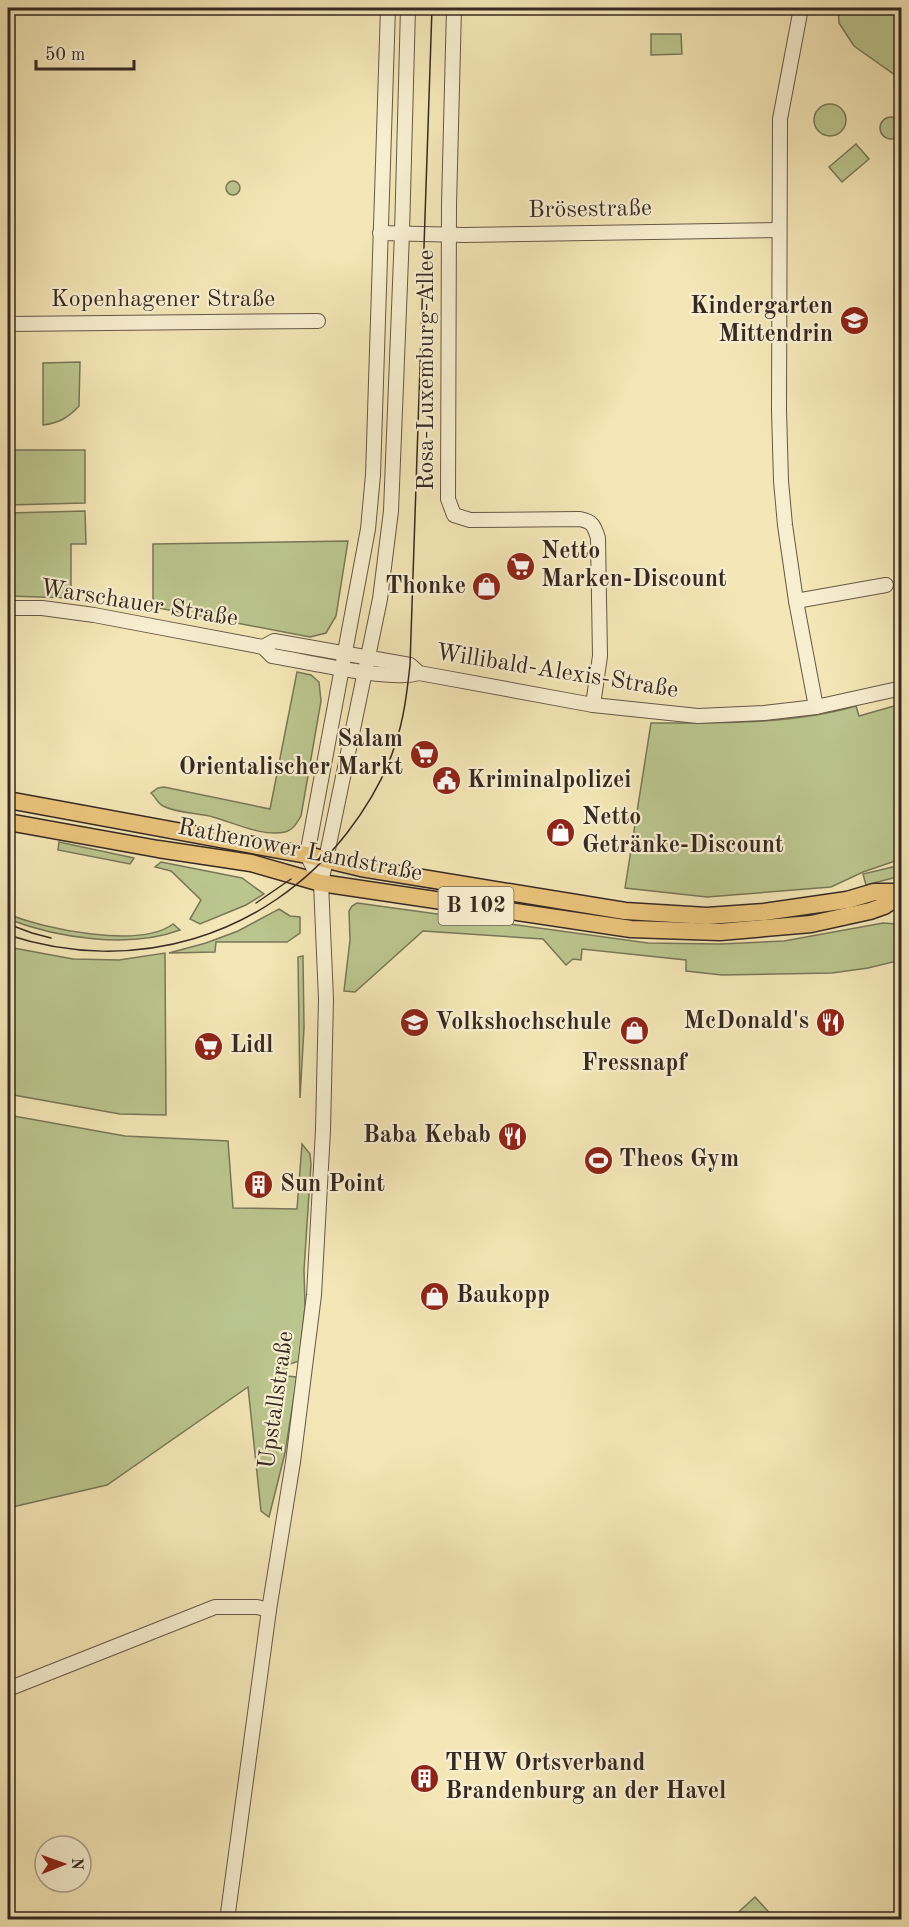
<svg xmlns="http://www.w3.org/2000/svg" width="909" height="1927" font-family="'Old Standard TT',serif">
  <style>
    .green { fill: #bbc58e; stroke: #787759; stroke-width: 1.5 }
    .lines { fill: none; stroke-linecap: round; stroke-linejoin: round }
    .minor-casing { stroke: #665848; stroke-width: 16 }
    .major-casing { stroke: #362924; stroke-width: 19 }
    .minor { stroke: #f8efd0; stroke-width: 14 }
    .major { stroke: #eac37b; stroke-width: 16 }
    .tram { stroke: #362924; stroke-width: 1.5 }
    .labels { text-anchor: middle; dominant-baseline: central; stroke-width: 4.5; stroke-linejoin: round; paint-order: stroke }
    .shield { fill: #f8efd0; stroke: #706458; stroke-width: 1.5 }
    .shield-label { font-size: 22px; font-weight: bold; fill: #362924 }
    .street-label { font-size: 24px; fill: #362924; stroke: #f8efd0 }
    .poi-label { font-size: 24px; font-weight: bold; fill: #362924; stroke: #f8efd0; text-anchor: start }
  </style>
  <rect width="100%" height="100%" fill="#f4e6b6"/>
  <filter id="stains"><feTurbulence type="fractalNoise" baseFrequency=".00333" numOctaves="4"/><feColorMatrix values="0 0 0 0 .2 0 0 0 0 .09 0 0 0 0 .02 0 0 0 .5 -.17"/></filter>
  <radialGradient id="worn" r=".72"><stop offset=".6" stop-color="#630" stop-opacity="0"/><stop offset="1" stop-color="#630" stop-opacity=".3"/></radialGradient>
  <g class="green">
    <path d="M 838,8 L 901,8 L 901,76 L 895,75 L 854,46 L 839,23 Z"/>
    <path d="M 651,34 L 681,34 L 682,54 L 651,55 Z"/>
    <circle cx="830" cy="120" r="16"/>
    <circle cx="891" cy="128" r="11"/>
    <path d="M 856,144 L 869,159 L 842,182 L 829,167 Z"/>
    <circle cx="233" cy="188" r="7"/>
    <path d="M 80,362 L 79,406 C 68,418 59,423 43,425 L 43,363 Z"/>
    <path d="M 8,450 L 85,450 L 85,503 L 8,505 Z"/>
    <path d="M 85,511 L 86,544 L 71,544 L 71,598 L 8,596 L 8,513 Z"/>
    <path d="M 348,541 L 336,616 L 326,633 L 310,637 L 153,607 L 153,544 Z"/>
    <path d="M 297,672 L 311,675 L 319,682 L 321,701 L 301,816 C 297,823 293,830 285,832 C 262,837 235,823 213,817 C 198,813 176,813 163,806 C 157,803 156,797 151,793 L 158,788 L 164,787 L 270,809 Z"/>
    <path d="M 901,704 L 901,859 L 863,872 L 831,887 L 707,897 L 625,888 L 651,723 C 719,723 790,725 856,706 L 859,716 Z"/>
    <path d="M 59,842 L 134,858 L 130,864 L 58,850 Z"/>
    <path d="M 161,862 L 242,878 L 264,894 L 246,905 L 200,924 L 190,919 L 201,900 L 171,871 L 155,867 Z"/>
    <path d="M 901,865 L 901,876 L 866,885 L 863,874 Z"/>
    <path d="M 357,903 L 648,943 L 720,944 L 784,941 L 883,923 L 897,924 L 901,928 L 901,960 L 868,968 L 832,973 L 722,975 L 686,971 L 686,960 L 582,949 L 581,960 L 573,959 L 566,965 L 543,939 L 423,931 L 355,992 L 344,991 L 350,940 L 349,911 L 352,906 Z"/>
    <path d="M 279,909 L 290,916 L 300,917 L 300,933 L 287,942 L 216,942 L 215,952 L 169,953 L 206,943 L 238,931 Z"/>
    <path d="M 8,914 C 44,929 140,949 173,924 L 180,930 C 129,949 57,938 8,919 Z"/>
    <path d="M 8,947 L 73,959 L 119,960 L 165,953 L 166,1115 L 120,1114 L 8,1094 Z"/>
    <path d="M 303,956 L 304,1028 L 300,1098 L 298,957 Z"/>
    <path d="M 8,1115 L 125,1136 L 228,1141 L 233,1208 L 297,1209 L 302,1144 L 310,1154 L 311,1164 L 304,1270 L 305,1307 L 299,1361 L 287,1365 L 286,1376 L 297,1377 L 285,1453 L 269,1517 L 261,1511 L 248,1387 L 107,1485 L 8,1508 Z"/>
    <path d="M 755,1897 L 775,1919 L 731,1919 Z"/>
  </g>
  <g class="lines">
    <defs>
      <g id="minor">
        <path d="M 454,8 L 449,205 L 448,499 L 454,515 L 470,520 L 579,519 C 592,521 594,525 598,538 L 600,656 L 593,705"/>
        <path d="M 801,8 L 780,119 L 779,410 L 781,481 L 785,525 L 796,601 L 816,707"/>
        <path d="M 380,233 L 464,235 L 779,230"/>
        <path d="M 8,324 L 318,321"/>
        <path d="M 796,601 L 886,585"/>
        <path d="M 8,608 L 42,608 L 94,615 L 263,647 L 272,656 C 305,661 391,682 419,673"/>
        <path d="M 263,647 L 274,641 L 410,665 L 419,673 L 593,705 L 698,716 L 764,713 L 816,707 L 902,688"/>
        <path d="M 321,883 L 307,855 L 368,529 L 373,475 L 388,8"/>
        <path d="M 8,1689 L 215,1607 L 257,1607 L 269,1610"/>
        <path d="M 227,1920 L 269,1610 L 293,1462 L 314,1295 L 323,1130 L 326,999 L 321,883 L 380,599 L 391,511 L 402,233 L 408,8"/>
      </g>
      <g id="major">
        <path d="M 8,800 L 307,855 L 361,868 L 625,911 L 707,916 L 764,912 L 847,900 L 874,892 L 902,892"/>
        <path d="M 8,822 L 158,849 L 251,863 L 321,883 L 631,929 L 720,932 L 811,924 L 870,911 L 884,906 L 902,894"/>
      </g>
    </defs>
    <use href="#minor" class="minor-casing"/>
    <use href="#major" class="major-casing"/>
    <use href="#minor" class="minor"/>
    <use href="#major" class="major"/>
    <g class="tram">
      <path d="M 256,903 L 291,879"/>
      <path d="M 8,924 L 32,933 L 51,938"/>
      <path d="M 8,935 C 133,976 265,938 347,833 C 367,807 385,777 395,745 C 404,719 407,692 410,665 L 432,8"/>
    </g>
  </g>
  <defs>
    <symbol id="school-disc" viewBox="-11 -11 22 22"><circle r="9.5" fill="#8f2418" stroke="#f8efd0"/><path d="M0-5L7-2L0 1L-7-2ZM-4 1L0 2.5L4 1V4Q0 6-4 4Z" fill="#fff"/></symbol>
    <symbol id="supermarket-disc" viewBox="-11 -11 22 22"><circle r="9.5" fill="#8f2418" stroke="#f8efd0"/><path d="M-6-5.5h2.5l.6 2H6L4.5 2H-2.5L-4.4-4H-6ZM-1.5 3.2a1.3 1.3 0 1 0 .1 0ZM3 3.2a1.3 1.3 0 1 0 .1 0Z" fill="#fff"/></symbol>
    <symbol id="shop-disc" viewBox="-11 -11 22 22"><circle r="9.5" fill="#8f2418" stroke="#f8efd0"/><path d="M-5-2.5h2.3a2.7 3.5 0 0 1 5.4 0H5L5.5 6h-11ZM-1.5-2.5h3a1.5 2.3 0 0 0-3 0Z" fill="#fff"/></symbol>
    <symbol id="civic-disc" viewBox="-11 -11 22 22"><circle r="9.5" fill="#8f2418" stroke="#f8efd0"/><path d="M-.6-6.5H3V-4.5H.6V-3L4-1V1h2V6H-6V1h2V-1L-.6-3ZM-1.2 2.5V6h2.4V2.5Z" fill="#fff"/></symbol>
    <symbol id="restaurant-disc" viewBox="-11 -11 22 22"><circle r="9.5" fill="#8f2418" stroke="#f8efd0"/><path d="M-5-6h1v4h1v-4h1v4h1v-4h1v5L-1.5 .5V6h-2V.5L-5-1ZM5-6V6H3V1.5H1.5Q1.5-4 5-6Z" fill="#fff"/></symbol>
    <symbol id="university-disc" viewBox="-11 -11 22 22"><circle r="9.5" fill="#8f2418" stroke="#f8efd0"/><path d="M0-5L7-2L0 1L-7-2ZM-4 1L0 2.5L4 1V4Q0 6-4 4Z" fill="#fff"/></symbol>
    <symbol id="stadium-disc" viewBox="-11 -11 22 22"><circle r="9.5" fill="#8f2418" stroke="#f8efd0"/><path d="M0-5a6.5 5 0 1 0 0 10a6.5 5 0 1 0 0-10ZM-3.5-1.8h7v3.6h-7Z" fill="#fff"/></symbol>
    <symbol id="building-disc" viewBox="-11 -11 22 22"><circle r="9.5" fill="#8f2418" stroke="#f8efd0"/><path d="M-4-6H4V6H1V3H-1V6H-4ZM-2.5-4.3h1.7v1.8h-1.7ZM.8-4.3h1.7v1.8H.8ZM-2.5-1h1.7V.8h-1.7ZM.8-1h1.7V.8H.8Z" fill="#fff"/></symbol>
  </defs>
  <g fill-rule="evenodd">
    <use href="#school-disc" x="838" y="304" width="33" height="33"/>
    <use href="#supermarket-disc" x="504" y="550" width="33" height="33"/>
    <use href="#shop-disc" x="470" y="570" width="33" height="33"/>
    <use href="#supermarket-disc" x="408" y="738" width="33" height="33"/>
    <use href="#civic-disc" x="430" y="764" width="33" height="33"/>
    <use href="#shop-disc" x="544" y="816" width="33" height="33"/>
    <use href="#restaurant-disc" x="814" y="1006" width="33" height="33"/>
    <use href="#university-disc" x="398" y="1006" width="33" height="33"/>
    <use href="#shop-disc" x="618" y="1014" width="33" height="33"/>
    <use href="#supermarket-disc" x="192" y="1030" width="33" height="33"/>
    <use href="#restaurant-disc" x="496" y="1120" width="33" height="33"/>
    <use href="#stadium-disc" x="582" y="1144" width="33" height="33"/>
    <use href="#building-disc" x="242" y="1168" width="33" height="33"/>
    <use href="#shop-disc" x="418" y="1280" width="33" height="33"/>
    <use href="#building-disc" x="408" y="1762" width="33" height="33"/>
  </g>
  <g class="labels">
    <rect class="shield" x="438.5" y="887" width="75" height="38" rx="4.5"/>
    <g class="shield-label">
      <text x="476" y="906">B 102</text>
    </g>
    <g class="street-label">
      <text transform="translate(590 210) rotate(-1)">Brösestraße</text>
      <text x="163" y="300">Kopenhagener Straße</text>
      <text transform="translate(427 370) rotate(-90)">Rosa-Luxemburg-Allee</text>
      <text transform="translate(139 604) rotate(9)">Warschauer Straße</text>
      <text transform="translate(557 672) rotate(9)">Willibald-Alexis-Straße</text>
      <text transform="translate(300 851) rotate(11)">Rathenower Landstraße</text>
      <text transform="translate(277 1400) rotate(-82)">Upstallstraße</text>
    </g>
    <g class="poi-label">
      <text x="833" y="307" text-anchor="end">Kindergarten<tspan x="833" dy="28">Mittendrin</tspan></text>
      <text x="541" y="552">Netto<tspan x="541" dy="28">Marken-Discount</tspan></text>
      <text x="466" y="587" text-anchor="end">Thonke</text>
      <text x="403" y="740" text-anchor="end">Salam<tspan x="403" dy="28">Orientalischer Markt</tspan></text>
      <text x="467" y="781">Kriminalpolizei</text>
      <text x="582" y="818">Netto<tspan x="582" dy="28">Getränke-Discount</tspan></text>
      <text x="809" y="1022" text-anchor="end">McDonald's</text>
      <text x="435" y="1023">Volkshochschule</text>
      <text x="230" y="1046">Lidl</text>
      <text x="634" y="1064" text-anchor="middle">Fressnapf</text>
      <text x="491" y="1136" text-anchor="end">Baba Kebab</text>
      <text x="619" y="1160">Theos Gym</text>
      <text x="280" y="1185">Sun Point</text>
      <text x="456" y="1296">Baukopp</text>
      <text x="445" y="1764">THW Ortsverband<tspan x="445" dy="28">Brandenburg an der Havel</tspan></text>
    </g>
  </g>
  <rect width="909" height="1927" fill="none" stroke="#f4e6b6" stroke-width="30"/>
  <rect x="9" y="9" width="891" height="1909" fill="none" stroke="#362924" stroke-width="3"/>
  <rect x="15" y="15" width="879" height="1897" fill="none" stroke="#362924" stroke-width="1.5"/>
  <g transform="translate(63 1864) rotate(89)"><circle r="28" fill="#f8efd0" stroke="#aaa08b" stroke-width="1.5"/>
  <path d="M0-4.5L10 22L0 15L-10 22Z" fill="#8f2418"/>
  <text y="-9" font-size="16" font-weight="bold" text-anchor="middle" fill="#362924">N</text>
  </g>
  <path d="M36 60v9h98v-9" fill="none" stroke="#362924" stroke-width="3"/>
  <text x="45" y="60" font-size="18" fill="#362924" stroke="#f8efd0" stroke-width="4.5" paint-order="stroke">50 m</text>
  <rect width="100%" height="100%" filter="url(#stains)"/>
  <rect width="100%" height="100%" fill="url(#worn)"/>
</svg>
